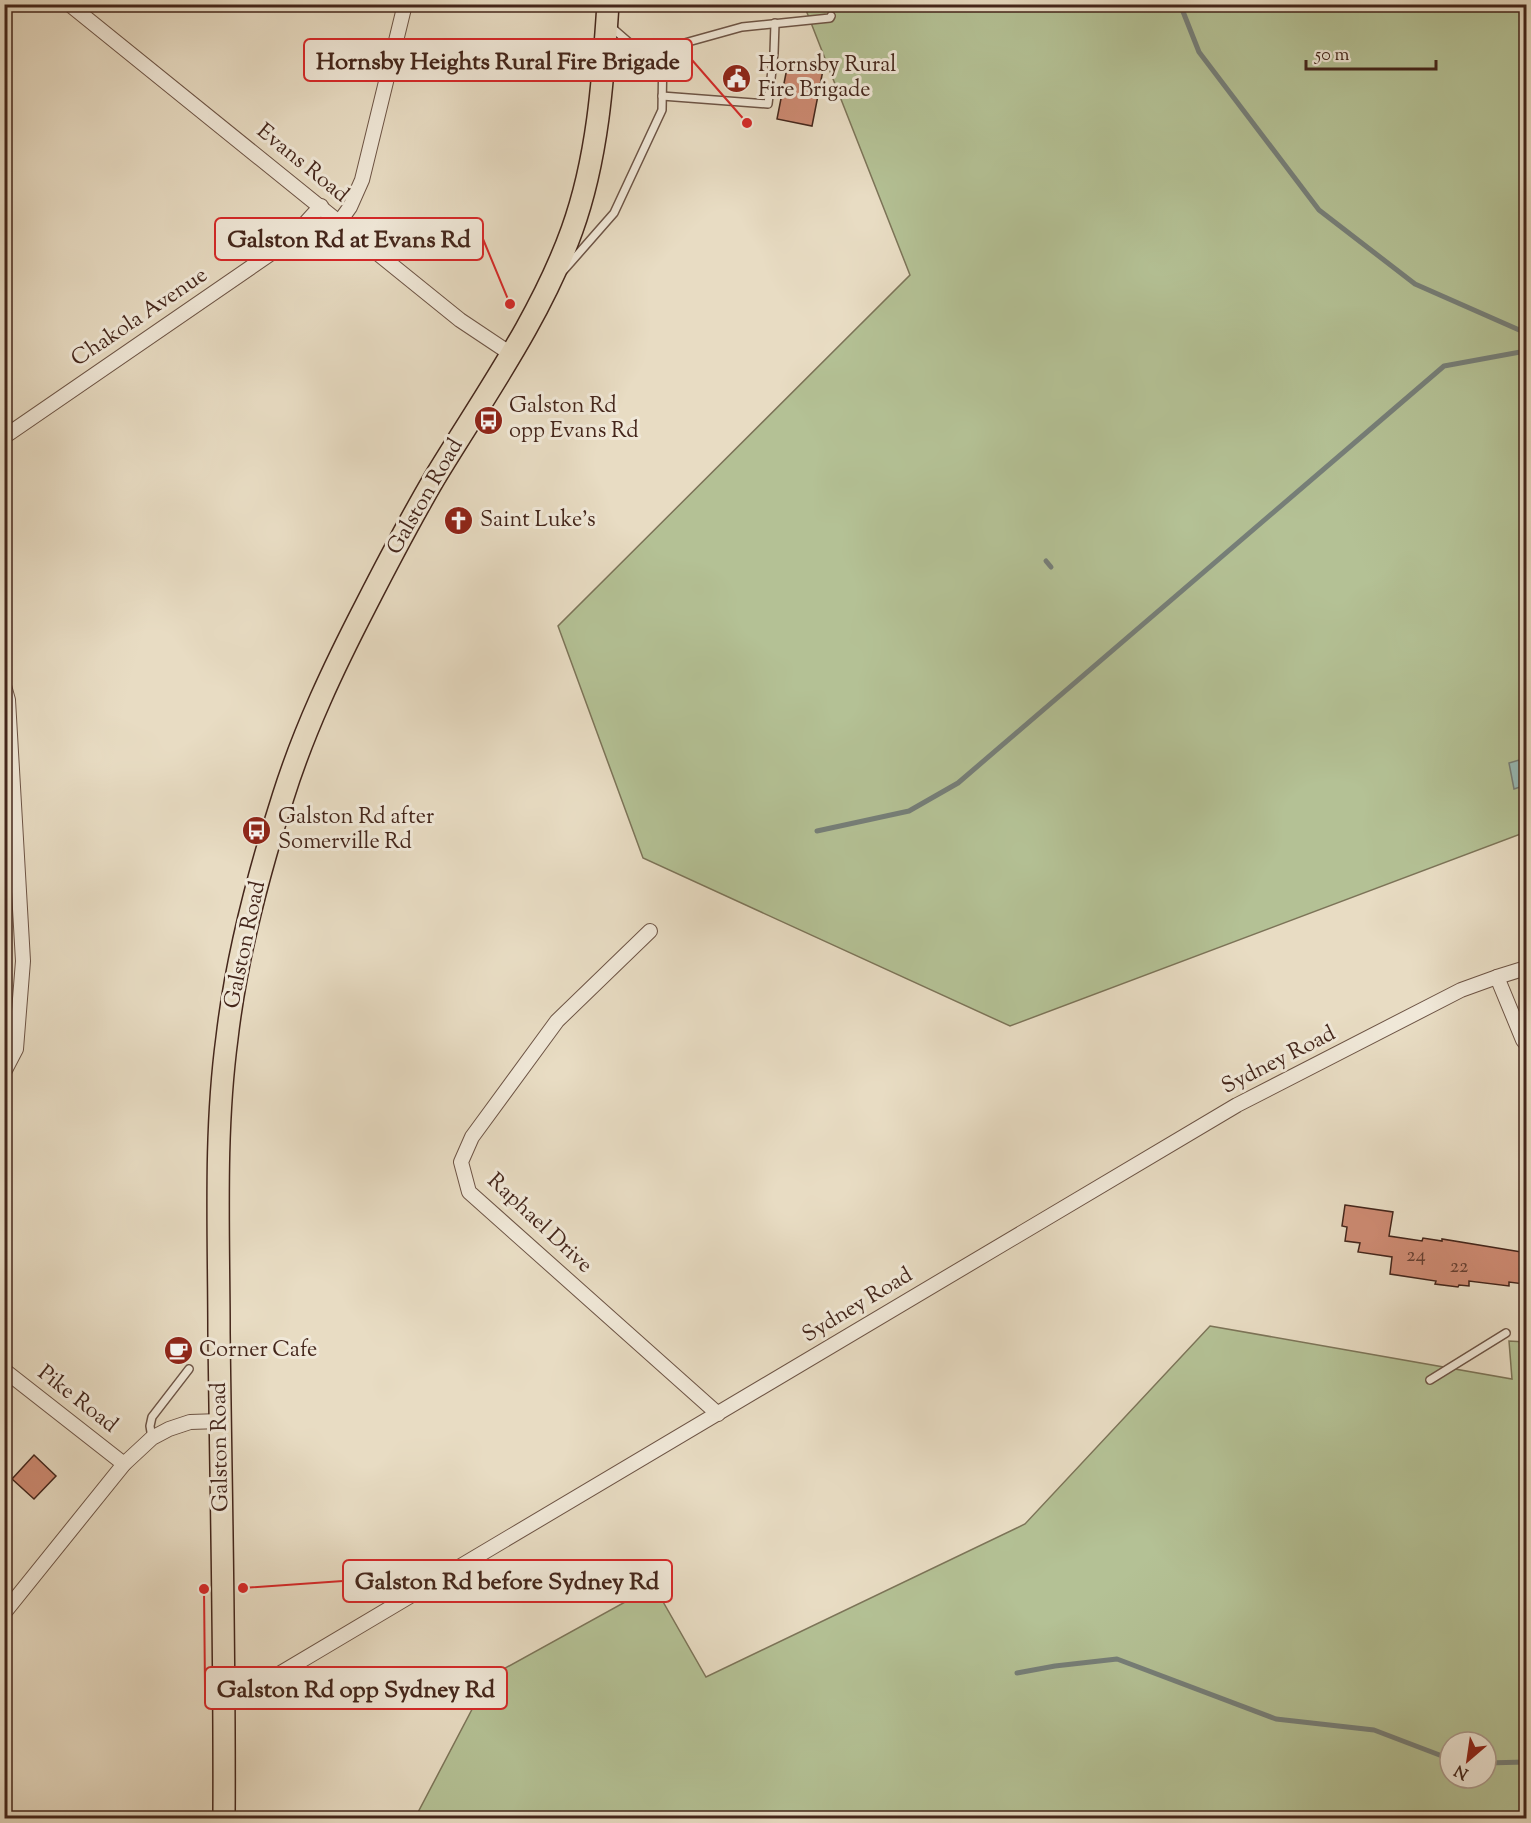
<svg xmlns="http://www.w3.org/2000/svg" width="1531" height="1823" font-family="'Sorts Mill Goudy',serif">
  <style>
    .green { fill: #b4c195; stroke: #7c7458; stroke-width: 1.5; fill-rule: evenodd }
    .water { fill: #97bbb7; stroke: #767f79; stroke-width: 1.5 }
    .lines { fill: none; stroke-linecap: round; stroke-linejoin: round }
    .stream { stroke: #767f79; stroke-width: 5 }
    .building { fill: #cd8a72; stroke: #44261b; stroke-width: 1.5 }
    .service-casing { stroke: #6d5445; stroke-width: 10 }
    .minor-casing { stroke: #6d5445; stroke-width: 16 }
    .primary-casing { stroke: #44261b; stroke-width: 24 }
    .service { stroke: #f0e8d8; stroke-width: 7 }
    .minor { stroke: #f0e8d8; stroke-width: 14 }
    .primary { stroke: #e8dcc3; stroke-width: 21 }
    .labels { text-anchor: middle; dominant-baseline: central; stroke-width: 6; stroke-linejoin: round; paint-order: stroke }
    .number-label { font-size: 20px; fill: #663f31 }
    .poi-label { font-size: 22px; fill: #44261b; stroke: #f0e8d8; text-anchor: start }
    .street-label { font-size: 22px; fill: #44261b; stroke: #f0e8d8 }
    .leader { fill: none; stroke: #d62828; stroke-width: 2 }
    .callout-dot { fill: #d62828; stroke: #f0e8d8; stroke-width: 2 }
    .callout { fill: #f0e8d8; stroke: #d62828; stroke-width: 2 }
    .callout-label { font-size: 24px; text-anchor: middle; font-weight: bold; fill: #44261b }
  </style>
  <rect width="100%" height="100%" fill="#e8dcc3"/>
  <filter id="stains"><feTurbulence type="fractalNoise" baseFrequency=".00333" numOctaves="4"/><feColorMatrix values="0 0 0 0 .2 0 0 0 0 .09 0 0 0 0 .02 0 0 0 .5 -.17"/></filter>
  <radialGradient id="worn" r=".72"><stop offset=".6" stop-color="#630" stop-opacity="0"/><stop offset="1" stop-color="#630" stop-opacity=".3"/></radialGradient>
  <g class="green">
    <path d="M 804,5 L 1526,5 L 1526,832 L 1010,1026 L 643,858 L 558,626 L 910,275 Z"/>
    <path d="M 1210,1326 L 1512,1379 L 1509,1341 L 1526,1342 L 1526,1818 L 415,1818 L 489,1677 L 654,1586 L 706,1677 L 1025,1524 ZM 1450,1742 L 1486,1742 L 1486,1778 L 1450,1778 Z"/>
  </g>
  <path class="water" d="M 1526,758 L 1526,785 L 1514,789 L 1509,763 Z"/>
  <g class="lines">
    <g class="stream">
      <path d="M 1180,4 L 1199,52 L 1319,210 L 1415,284 L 1526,333"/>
      <path d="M 1046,561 L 1051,567"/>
      <path d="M 817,831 L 909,811 L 958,783 L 1444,366 L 1526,351"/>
      <path d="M 1017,1673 L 1055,1666 L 1117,1659 L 1276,1719 L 1374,1730 L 1450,1759"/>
      <path d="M 1486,1763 L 1526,1762"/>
    </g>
  </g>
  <g class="building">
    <path d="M 788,63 L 823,70 L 812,126 L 777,119 Z"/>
    <path d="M 1345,1205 L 1393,1212 L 1389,1236 L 1422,1241 L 1423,1238 L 1442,1241 L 1442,1239 L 1527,1253 L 1524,1284 L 1509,1282 L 1509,1286 L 1469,1281 L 1469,1286 L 1459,1285 L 1458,1287 L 1435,1284 L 1436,1281 L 1390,1274 L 1392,1257 L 1358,1252 L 1360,1243 L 1345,1241 L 1347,1227 L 1342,1226 Z"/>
    <path d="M 34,1455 L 56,1476 L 34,1499 L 12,1479 Z"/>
  </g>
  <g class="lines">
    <defs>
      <g id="service">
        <path d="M 663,49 L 742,27 L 830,18 L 831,16"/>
        <path d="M 662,96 L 768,104 L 774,53 L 775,23"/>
        <path d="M 564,270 L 614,213 L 662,110 L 663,49 L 640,52 L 610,26"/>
        <path d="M 1430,1380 L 1506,1333"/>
        <path d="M 152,1438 L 150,1426 L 152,1417 L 189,1369"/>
      </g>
      <g id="minor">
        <path d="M 69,4 L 460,320 L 511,354"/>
        <path d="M 340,221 L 350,207 L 362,180 L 405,4"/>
        <path d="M 4,437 L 289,241 L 321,206"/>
        <path d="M 4,686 L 8,700 L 23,961 L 16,1049 L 4,1072"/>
        <path d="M 650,931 L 557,1021 L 472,1137 L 461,1162 L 469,1192 L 718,1414"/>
        <path d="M 1497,977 L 1523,1040 L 1526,1044"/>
        <path d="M 4,1370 L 124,1464"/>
        <path d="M 4,1613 L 124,1464 L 152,1438 L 169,1429 L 190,1422 L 220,1421"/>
        <path d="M 225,1706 L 1237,1105 L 1461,990 L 1497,977 L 1526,968"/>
      </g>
      <path id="primary" d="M 224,1818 C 225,1657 221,1495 219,1333 C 219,1235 214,1135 227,1038 C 236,960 259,872 283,797 C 304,730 334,667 366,605 C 388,562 410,520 434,479 C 483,398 540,319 572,230 C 598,158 603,80 608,4"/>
    </defs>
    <use href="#service" class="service-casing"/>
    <use href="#minor" class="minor-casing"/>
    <use href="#primary" class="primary-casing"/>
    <use href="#service" class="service"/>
    <use href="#minor" class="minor"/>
    <use href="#primary" class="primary"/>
  </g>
  <defs>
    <symbol id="civic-disc" viewBox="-11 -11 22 22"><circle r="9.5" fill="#8f2418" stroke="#f0e8d8"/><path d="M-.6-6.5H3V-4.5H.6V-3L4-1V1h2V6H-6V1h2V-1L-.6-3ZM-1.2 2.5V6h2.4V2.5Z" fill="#fff"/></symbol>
    <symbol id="bus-disc" viewBox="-11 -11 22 22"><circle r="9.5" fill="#8f2418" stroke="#f0e8d8"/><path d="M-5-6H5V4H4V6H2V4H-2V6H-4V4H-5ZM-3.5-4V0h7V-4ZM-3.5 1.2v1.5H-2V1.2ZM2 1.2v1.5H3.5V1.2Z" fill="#fff"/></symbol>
    <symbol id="church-disc" viewBox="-11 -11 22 22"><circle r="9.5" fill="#8f2418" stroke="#f0e8d8"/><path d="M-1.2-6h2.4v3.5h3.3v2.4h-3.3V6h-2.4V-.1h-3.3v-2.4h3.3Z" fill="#fff"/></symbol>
    <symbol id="cafe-disc" viewBox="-11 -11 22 22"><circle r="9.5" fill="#8f2418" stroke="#f0e8d8"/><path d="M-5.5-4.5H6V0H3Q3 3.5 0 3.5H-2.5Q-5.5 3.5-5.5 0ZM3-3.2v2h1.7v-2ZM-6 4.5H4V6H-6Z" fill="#fff"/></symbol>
  </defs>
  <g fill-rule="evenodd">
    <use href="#civic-disc" x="720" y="62" width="33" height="33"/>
    <use href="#bus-disc" x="472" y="404" width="33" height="33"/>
    <use href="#church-disc" x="442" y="504" width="33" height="33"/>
    <use href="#bus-disc" x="240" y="814" width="33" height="33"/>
    <use href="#cafe-disc" x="162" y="1334" width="33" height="33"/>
  </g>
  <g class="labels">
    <g class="number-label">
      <text x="1416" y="1256">24</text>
      <text x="1459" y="1267">22</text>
    </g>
    <g class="poi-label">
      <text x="758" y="66">Hornsby Rural<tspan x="758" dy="25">Fire Brigade</tspan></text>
      <text x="509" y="407">Galston Rd<tspan x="509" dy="25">opp Evans Rd</tspan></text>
      <text x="480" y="521">Saint Luke's</text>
      <text x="278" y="818">Galston Rd after<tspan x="278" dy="25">Somerville Rd</tspan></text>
      <text x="199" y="1351">Corner Cafe</text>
    </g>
    <g class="street-label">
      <text transform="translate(302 164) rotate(39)">Evans Road</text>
      <text transform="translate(140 318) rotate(-34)">Chakola Avenue</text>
      <text transform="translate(426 497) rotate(-60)">Galston Road</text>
      <text transform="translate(246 945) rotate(-78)">Galston Road</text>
      <text transform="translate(1279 1061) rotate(-27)">Sydney Road</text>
      <text transform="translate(539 1224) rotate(43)">Raphael Drive</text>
      <text transform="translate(858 1306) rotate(-31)">Sydney Road</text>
      <text transform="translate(77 1400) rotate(38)">Pike Road</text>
      <text transform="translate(221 1447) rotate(-91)">Galston Road</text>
    </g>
  </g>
  <path class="leader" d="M747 123L692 60M510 304L483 239M243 1588L343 1581M204 1589L205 1688"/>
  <g class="callout-dot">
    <circle cx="747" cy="123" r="6"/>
    <circle cx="510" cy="304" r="6"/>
    <circle cx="243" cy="1588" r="6"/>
    <circle cx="204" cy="1589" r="6"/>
  </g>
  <g class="callout">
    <rect x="304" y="39" width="388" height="42" rx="6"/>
    <rect x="215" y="218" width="268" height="42" rx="6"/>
    <rect x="343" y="1560" width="329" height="42" rx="6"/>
    <rect x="205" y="1667" width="302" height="42" rx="6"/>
  </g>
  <g class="callout-label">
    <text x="498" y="69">Hornsby Heights Rural Fire Brigade</text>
    <text x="349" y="247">Galston Rd at Evans Rd</text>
    <text x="507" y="1589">Galston Rd before Sydney Rd</text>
    <text x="356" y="1697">Galston Rd opp Sydney Rd</text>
  </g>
  <rect width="1531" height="1823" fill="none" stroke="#e8dcc3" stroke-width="24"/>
  <rect x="6" y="6" width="1519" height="1811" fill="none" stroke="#44261b" stroke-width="3"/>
  <rect x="12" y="12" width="1507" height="1799" fill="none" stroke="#44261b" stroke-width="1.5"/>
  <g transform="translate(1468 1760) rotate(209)"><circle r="28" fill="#f0e8d8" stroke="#ab9a8c" stroke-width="1.5"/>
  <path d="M0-4.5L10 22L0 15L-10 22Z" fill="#8f2418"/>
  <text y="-9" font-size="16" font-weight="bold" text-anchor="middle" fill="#44261b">N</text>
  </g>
  <path d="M1306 60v9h130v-9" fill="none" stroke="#44261b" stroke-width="3"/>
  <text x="1315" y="60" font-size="18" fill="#44261b" stroke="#f0e8d8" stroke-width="4.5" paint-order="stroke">50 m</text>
  <rect width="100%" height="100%" filter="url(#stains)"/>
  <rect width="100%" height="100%" fill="url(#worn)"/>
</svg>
